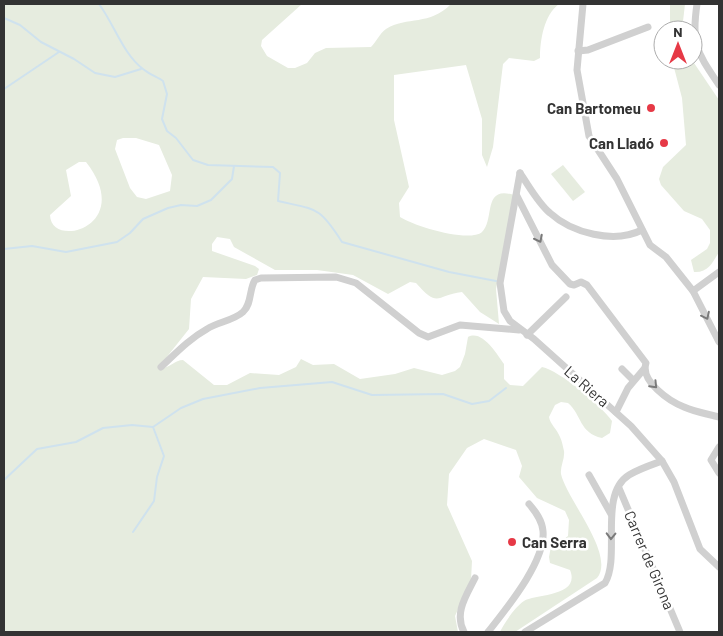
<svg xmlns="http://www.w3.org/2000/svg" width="723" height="636" font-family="Barlow,sans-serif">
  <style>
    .green { fill: #e6ecdf; fill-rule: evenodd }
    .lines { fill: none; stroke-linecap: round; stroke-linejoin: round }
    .stream { stroke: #cfe2ee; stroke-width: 2 }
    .minor { stroke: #d0d0d0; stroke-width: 7 }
    .oneway { stroke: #7a7a7a }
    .poi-dot { fill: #e63946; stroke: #fff; stroke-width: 2 }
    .labels { text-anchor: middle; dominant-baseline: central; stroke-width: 5; stroke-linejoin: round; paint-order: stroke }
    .poi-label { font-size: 15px; font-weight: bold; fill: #333; stroke: #fff; text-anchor: end }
    .street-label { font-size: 15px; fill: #333; stroke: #fff }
  </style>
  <rect width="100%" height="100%" fill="#fff"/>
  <g class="green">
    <path d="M 4,4 L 302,4 L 262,40 L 261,46 L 267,56 L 288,68 L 295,68 L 307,63 L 315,53 L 326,48 L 371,47 C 376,42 380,33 386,29 C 407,16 430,26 451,4 L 559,4 C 544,15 540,40 540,58 L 534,61 L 509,58 L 503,64 L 493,147 L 487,167 L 482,155 L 482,119 L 466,65 L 394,75 L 394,120 L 409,187 L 399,203 L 400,217 C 414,226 469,243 482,232 C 495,220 482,185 514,195 L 496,289 L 499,324 L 480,312 L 462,292 C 436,295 439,309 416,283 L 410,282 L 388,294 L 353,275 L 317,270 L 275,270 L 234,247 L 230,239 L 217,237 L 212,244 L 212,251 L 255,266 L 259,269 L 257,275 L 246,279 L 203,277 L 191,299 L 189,329 L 162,363 L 161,368 C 170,368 175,360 183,360 L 214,385 L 227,385 L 250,373 L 279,375 L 296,367 L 301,359 L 313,365 L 334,364 L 360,379 L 395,374 L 414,368 L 442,375 L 455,371 L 460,367 L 465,354 L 468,337 C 482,329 497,354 504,364 L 504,379 L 510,385 L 523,386 L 542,367 C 560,371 601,405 612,421 L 610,433 L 602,438 C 579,433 582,415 568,403 L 561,402 L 555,405 L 549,417 C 550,424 557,429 560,437 C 562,441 563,447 564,451 C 565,459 560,466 561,474 C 567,500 616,555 597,578 L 515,632 L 500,632 C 504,623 516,606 524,601 C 535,594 581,597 570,570 L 550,563 L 549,557 L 552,541 L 563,540 L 568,536 L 569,520 L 565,511 L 537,498 L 519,477 L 522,466 L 516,450 L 484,439 L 467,448 L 449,474 L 447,505 L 472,561 L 471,580 L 455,616 L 458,632 L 4,632 ZM 123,138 L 136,138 L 159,145 L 172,175 L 170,191 L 146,199 L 137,197 L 130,188 L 115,149 L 117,140 ZM 79,162 L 86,162 C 136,226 51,250 50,215 L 71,196 L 66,170 Z"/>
    <path d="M 670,4 L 685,4 L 682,30 L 670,30 Z"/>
    <path d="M 672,60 L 692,60 L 719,100 L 719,252 C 713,262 708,273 694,272 L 691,260 L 707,249 L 710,243 L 710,230 L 702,219 L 684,211 L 661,185 L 659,179 L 663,167 L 686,145 L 682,98 Z"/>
    <path d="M 563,165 L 585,192 L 573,201 L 551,174 Z"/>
  </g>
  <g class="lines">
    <g class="stream">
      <path d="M 99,4 C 114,24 123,54 143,69 C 149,74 157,77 163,81 L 167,94 L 162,119 L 167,131 L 176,138 L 193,160 L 208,165 L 273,167 L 280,173 L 278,201 C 317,210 319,206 342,242 L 449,272 L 496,281"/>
      <path d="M 4,18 L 20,25 L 41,42 L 74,59 L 95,73 L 115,77 L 141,69"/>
      <path d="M 4,89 L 59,52"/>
      <path d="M 4,249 L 32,246 L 66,252 L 117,242 L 130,233 L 143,219 L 168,208 L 181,205 L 197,206 L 211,200 L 232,179 L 234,166"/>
      <path d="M 4,480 L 37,449 L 76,442 L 103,428 L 132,425 L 153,427 L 181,408 L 203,399 L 260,388 L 332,382 L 372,395 L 443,394 L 472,404 L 489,401 L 506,388"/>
      <path d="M 133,532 L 154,501 L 157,477 L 164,456 L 153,427"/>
    </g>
    <g class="minor">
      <path d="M 583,4 L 577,70 L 589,136 L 617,179 L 650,245 L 666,257 L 693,291 L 719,342"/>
      <path d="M 697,4 C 691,45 697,52 719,85"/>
      <path d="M 578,51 L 588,50 L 648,27"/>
      <path d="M 520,173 L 500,283 L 504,311 L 510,321 L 534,339 L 631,426 L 662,461 L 674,482 L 700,549 L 719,567"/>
      <path d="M 520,173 C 529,186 538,203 550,213 C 572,233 614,244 642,230"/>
      <path d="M 517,196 L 552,265 L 570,284 L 574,285 L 581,282 L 587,285 L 646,363 C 640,381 669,401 684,407 C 695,412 708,414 719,417"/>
      <path d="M 693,291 L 719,272"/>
      <path d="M 527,335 L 566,297"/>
      <path d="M 161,367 C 176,353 189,339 207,329 C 217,322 233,321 243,312 C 252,304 249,289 255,280 L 261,278 L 336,277 L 356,283 L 419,333 L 428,337 L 460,325 L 519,330"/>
      <path d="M 622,369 L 633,380"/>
      <path d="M 616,412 L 628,388 L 644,369"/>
      <path d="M 719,447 L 711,460 L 719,473"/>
      <path d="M 589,475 L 611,514"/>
      <path d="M 619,488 L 680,632"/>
      <path d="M 464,632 C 454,613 466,596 475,578"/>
      <path d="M 488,632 C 506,609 546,561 543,531 C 542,520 536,512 529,504"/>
      <path d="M 525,632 L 605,583 C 621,557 598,494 629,475 C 639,469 651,465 662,461"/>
    </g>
  </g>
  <defs><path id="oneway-chevron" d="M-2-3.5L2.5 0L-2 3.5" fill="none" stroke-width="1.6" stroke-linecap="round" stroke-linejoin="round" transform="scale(1.25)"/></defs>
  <g class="oneway">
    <use href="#oneway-chevron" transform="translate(539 239) rotate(63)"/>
    <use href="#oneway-chevron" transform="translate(706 316) rotate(64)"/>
    <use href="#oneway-chevron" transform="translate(654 385) rotate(46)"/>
    <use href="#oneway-chevron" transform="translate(611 536) rotate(91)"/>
  </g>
  <g class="poi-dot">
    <circle cx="651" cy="108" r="5"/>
    <circle cx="664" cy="143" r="5"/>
    <circle cx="512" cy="542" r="5"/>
  </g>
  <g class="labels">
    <g class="poi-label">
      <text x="641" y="108">Can Bartomeu</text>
      <text x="654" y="143">Can Lladó</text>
      <text x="522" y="542" text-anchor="start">Can Serra</text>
    </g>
    <g class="street-label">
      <text transform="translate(587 386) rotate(41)">La Riera</text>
      <text transform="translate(650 560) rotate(67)">Carrer de Girona</text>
    </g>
  </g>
  <rect width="723" height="636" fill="none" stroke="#333333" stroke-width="10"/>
  <g transform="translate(678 45)"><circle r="24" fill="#ffffff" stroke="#adadad"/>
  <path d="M0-4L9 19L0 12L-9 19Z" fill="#e63946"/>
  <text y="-8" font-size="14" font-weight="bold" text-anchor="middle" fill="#333333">N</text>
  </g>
</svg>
